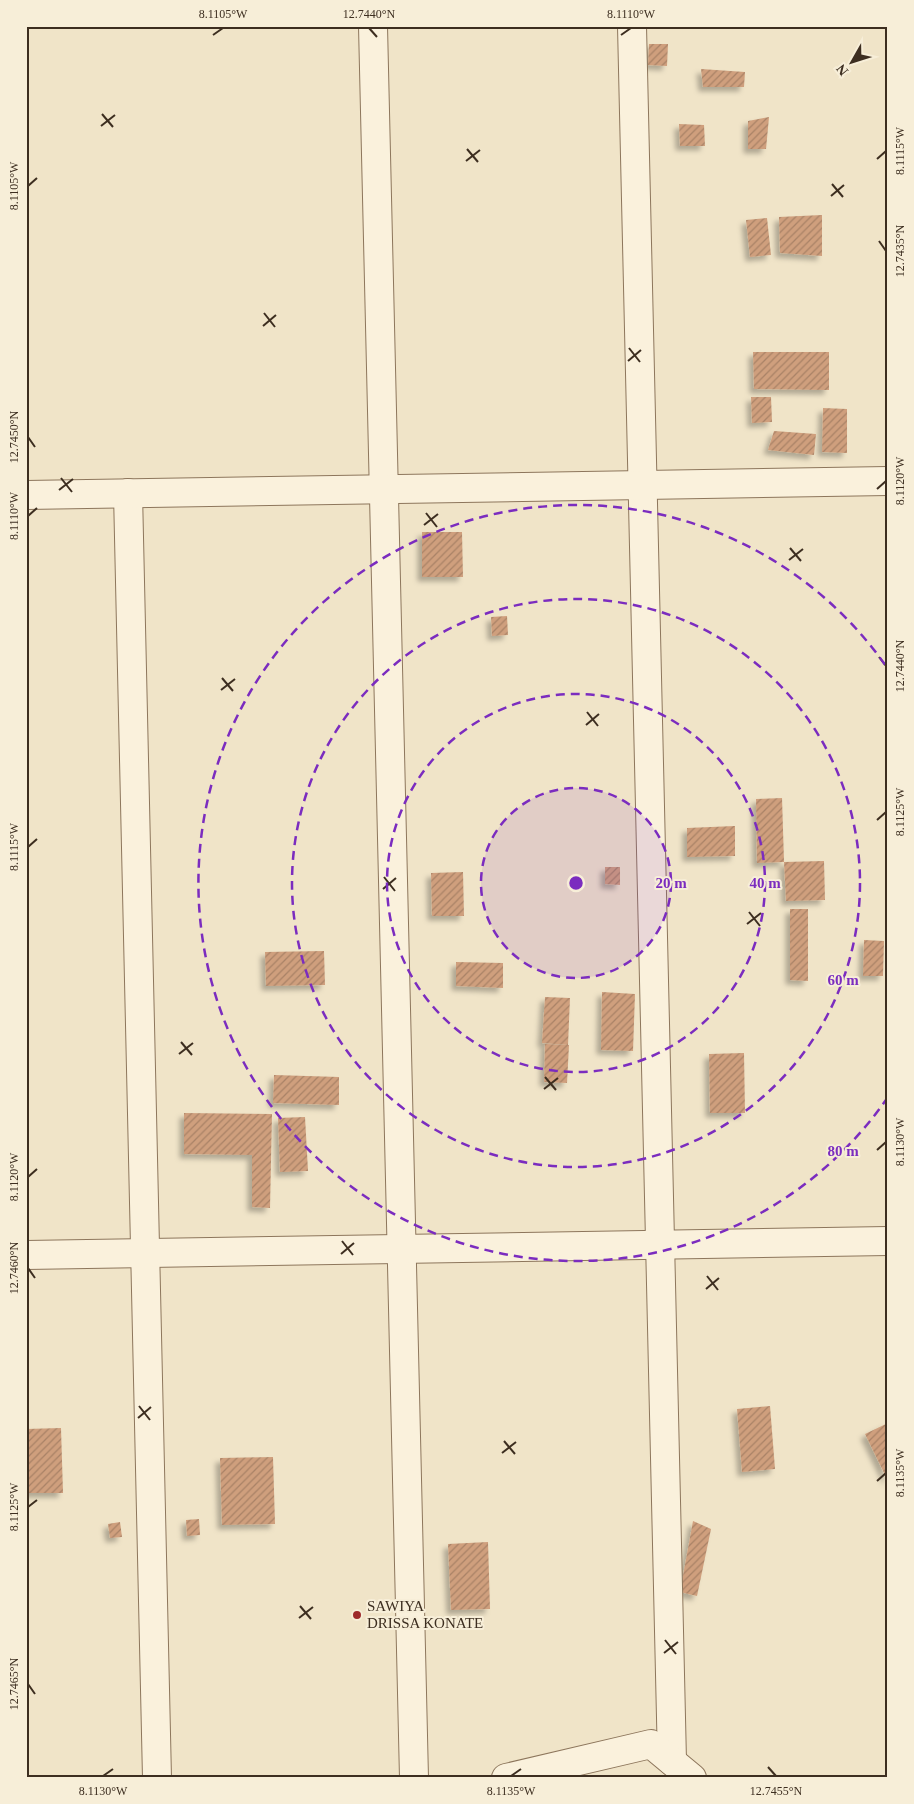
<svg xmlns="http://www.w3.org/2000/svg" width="914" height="1804" font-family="Georgia,serif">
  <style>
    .building { fill: url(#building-hatch); filter: url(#shadow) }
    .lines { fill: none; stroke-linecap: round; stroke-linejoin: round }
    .street-casing { stroke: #8d765c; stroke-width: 30 }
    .street { stroke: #faf1dc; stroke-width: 28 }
    .ticks { fill: none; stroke: #3d2e20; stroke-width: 2 }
    .ring { fill: none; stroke: #7b2cbf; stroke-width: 2.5; stroke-dasharray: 9 6 }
    .poi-dot { fill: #9e2a2b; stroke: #f7eed8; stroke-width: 2 }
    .labels { text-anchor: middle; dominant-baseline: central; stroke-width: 4; stroke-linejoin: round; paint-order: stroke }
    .poi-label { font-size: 15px; fill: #3d2e20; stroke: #f7eed8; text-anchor: start }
    .centre { fill: #7b2cbf; stroke: #f7eed8; stroke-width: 2.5 }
    .ring-label { font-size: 15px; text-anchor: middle; font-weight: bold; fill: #7b2cbf; stroke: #f7eed8; stroke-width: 4; stroke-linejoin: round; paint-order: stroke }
    .neatline { fill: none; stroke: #3d2e20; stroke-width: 2 }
    .ticks-label { font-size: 12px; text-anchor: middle; fill: #3d2e20 }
  </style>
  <defs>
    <pattern id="building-hatch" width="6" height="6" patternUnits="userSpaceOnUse" patternTransform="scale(1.25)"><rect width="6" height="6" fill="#cf9f7d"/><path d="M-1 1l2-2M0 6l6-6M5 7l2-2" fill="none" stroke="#a98266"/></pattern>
    <filter id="shadow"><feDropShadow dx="-4.5" dy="4.5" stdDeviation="2.5" flood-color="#0004"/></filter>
  </defs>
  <rect width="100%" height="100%" fill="#f0e4c8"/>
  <g class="building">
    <path d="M 649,44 L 668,44 L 667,66 L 648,65 Z"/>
    <path d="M 701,69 L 745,72 L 744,87 L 703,87 Z"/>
    <path d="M 769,117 L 766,149 L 748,149 L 748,121 Z"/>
    <path d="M 679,124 L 704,125 L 705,146 L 680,146 Z"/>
    <path d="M 822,215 L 822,256 L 780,253 L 779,217 Z"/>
    <path d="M 767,218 L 771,255 L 750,257 L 746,220 Z"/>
    <path d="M 753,352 L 829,352 L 829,390 L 754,389 Z"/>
    <path d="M 751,397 L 771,397 L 772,422 L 752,423 Z"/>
    <path d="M 823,408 L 847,409 L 847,453 L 822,452 Z"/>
    <path d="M 774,431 L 816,434 L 814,455 L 768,450 Z"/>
    <path d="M 422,532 L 462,532 L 463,577 L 422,577 Z"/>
    <path d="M 507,616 L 508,635 L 492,636 L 491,617 Z"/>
    <path d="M 782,798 L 784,862 L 757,863 L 756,799 Z"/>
    <path d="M 735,826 L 735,856 L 687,857 L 687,828 Z"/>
    <path d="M 824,861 L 825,900 L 786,901 L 784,862 Z"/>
    <path d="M 605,867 L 620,867 L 620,885 L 605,884 Z"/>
    <path d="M 463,872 L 464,916 L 432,916 L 431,873 Z"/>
    <path d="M 790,909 L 808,909 L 808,981 L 790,980 Z"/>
    <path d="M 864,940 L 884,941 L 883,976 L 863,976 Z"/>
    <path d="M 324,951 L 325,985 L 266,986 L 265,952 Z"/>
    <path d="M 456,962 L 503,963 L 503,988 L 456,986 Z"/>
    <path d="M 602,992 L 635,994 L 633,1051 L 601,1050 Z"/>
    <path d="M 545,997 L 570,998 L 568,1045 L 542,1043 Z"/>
    <path d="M 545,1044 L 569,1045 L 567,1083 L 544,1082 Z"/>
    <path d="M 744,1053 L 745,1113 L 710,1113 L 709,1054 Z"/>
    <path d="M 274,1075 L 339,1077 L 339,1105 L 273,1103 Z"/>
    <path d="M 184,1113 L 272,1114 L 270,1208 L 252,1207 L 252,1155 L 184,1154 Z"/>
    <path d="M 305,1117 L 308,1171 L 280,1172 L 278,1118 Z"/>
    <path d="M 770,1406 L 775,1469 L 742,1472 L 737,1409 Z"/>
    <path d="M 888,1423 L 888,1481 L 865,1434 Z"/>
    <path d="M 61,1428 L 63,1493 L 28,1493 L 26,1429 Z"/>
    <path d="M 273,1457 L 275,1524 L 222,1525 L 220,1458 Z"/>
    <path d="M 199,1519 L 200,1535 L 187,1536 L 186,1520 Z"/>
    <path d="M 693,1521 L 711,1529 L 697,1596 L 680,1592 Z"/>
    <path d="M 120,1522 L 122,1537 L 110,1538 L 108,1524 Z"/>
    <path d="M 488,1542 L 490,1609 L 451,1610 L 448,1544 Z"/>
  </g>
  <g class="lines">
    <defs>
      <g id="street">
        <path d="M 373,26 L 414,1778"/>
        <path d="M 632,26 L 672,1761"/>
        <path d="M 128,493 L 157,1778"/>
        <path d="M 26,495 L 888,481"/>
        <path d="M 26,1255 L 888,1241"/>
        <path d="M 506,1778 L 651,1744 L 692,1778"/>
      </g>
    </defs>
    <use href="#street" class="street-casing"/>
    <use href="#street" class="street"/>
  </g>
  <path class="ticks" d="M 369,28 L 377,37M 213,35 L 223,28M 621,35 L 631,28M 102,114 L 113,127M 101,126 L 115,115M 467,149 L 478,162M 877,159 L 886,151M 466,161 L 480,150M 832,184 L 843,197M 28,186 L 37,178M 831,196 L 844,185M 879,241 L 886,251M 264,313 L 275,327M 263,326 L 276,315M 629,348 L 640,362M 628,361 L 641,350M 28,437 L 35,447M 61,478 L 72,492M 877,489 L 886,481M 59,490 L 73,479M 426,513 L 437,527M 28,516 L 37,508M 424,525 L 438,514M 790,548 L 801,561M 789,560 L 803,549M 879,657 L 886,666M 222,678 L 233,691M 221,690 L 235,679M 587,712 L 598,726M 586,725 L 599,714M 877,820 L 886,812M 28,847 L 37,839M 384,877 L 395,891M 383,889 L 396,878M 749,912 L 760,926M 747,924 L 761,913M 181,1042 L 192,1055M 179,1054 L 193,1043M 545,1077 L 556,1090M 544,1089 L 558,1078M 877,1150 L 886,1142M 28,1177 L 37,1169M 342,1241 L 353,1255M 341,1254 L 354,1243M 28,1268 L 35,1278M 707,1276 L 718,1290M 706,1289 L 719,1278M 139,1406 L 150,1420M 138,1418 L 151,1407M 504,1441 L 515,1454M 502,1453 L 516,1442M 877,1481 L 886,1473M 28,1507 L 37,1500M 300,1606 L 311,1619M 299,1618 L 313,1607M 665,1640 L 676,1654M 664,1653 L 678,1642M 28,1684 L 35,1694M 768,1767 L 776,1776M 103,1776 L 113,1769M 511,1776 L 521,1769"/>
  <circle cx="576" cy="883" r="95" fill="#7b2cbf" fill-opacity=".12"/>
  <g class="ring">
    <circle cx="576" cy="883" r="95"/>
    <circle cx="576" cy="883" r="189"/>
    <circle cx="576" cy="883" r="284"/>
    <path d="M888 1097A378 378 0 1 1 888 669"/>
  </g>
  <circle class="poi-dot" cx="357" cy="1615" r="5"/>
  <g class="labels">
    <g class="poi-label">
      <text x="367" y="1606">SAWIYA<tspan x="367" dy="17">DRISSA KONATE</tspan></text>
    </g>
  </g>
  <circle cx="576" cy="883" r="8" class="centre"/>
  <g class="ring-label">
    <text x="671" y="888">20 m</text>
    <text x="765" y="888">40 m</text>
    <text x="843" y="985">60 m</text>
    <text x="843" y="1156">80 m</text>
  </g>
  <rect width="914" height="1804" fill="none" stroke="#f7eed8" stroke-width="55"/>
  <g transform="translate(852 62) rotate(231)" stroke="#f7eed8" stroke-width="4" paint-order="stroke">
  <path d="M0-4L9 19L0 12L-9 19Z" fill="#3d2e20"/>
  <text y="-8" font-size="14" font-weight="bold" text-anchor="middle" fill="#3d2e20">N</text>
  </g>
  <rect x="28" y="28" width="858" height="1748" class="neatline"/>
  <g class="ticks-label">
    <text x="223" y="18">8.1105°W</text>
    <text x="369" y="18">12.7440°N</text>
    <text x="631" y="18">8.1110°W</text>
    <text transform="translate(900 151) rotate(-90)" y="4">8.1115°W</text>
    <text transform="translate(14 186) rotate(-90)" y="4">8.1105°W</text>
    <text transform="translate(900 251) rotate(-90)" y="4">12.7435°N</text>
    <text transform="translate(14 437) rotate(-90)" y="4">12.7450°N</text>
    <text transform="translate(900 481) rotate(-90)" y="4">8.1120°W</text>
    <text transform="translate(14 516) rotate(-90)" y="4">8.1110°W</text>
    <text transform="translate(900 666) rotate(-90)" y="4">12.7440°N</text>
    <text transform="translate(900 812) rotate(-90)" y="4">8.1125°W</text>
    <text transform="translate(14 847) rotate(-90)" y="4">8.1115°W</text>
    <text transform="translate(900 1142) rotate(-90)" y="4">8.1130°W</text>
    <text transform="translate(14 1177) rotate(-90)" y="4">8.1120°W</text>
    <text transform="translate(14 1268) rotate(-90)" y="4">12.7460°N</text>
    <text transform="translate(900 1473) rotate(-90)" y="4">8.1135°W</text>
    <text transform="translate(14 1507) rotate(-90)" y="4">8.1125°W</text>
    <text transform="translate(14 1684) rotate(-90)" y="4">12.7465°N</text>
    <text x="103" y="1795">8.1130°W</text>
    <text x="511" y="1795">8.1135°W</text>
    <text x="776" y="1795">12.7455°N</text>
  </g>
</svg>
